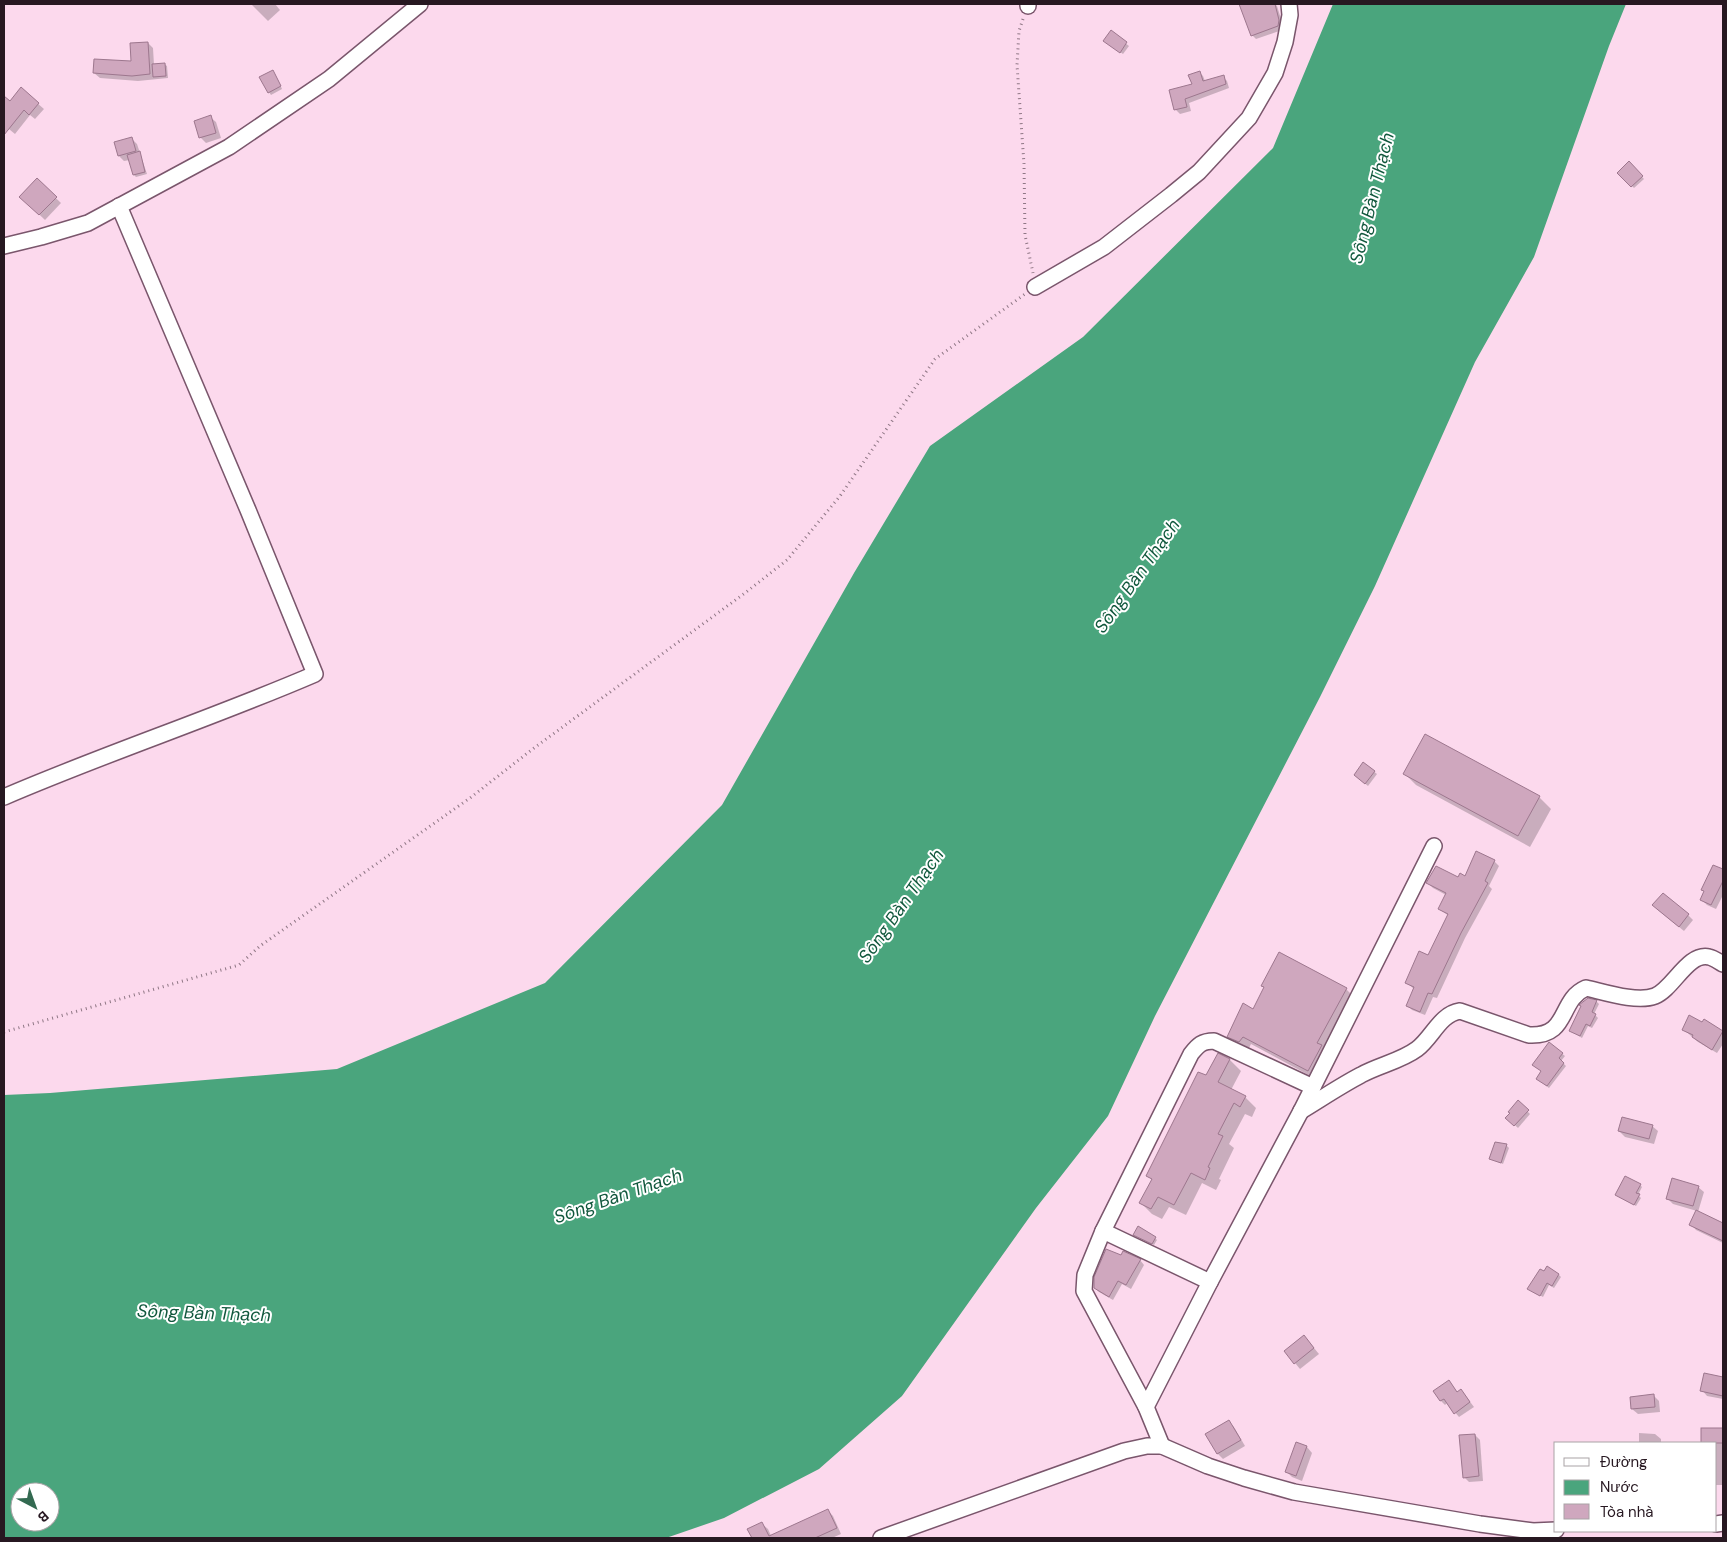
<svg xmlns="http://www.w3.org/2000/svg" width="1727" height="1542" font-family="'DM Sans',sans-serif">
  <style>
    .water { fill: #4aa57d; fill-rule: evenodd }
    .shadow { fill: #0003 }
    .building { fill: #cfa7be; stroke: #9d778e }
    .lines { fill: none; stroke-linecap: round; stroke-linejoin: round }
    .minor-casing { stroke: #7a566c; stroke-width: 18 }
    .path { stroke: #8f7785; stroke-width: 3; stroke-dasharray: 1 4; stroke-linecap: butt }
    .minor { stroke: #fff; stroke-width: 15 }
    .labels { text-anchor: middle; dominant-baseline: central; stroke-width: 4; stroke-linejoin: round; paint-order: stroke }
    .water-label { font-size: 18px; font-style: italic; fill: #11583d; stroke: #fff }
  </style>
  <rect width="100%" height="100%" fill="#fcd9ed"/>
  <path class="water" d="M 1333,4 L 1626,4 L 1609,46 L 1534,257 L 1475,362 L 1375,586 L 1320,697 L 1155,1016 L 1108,1116 L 1036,1208 L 902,1396 L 819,1469 L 724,1518 L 666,1538 L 4,1538 L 4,1095 L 50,1093 L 337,1069 L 545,983 L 722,805 L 854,573 L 930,446 L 1083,337 L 1273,148 ZM 20,1492 L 50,1492 L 50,1522 L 20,1522 Z"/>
  <g class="shadow">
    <path d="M 251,4 L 275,4 L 280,10 L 268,21 Z"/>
    <path d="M 1241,4 L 1275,4 L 1277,6 L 1283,25 L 1282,30 L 1256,39 L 1252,35 L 1243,14 Z"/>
    <path d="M 1111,32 L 1129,46 L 1123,54 L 1107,43 Z"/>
    <path d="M 148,43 L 153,48 L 154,65 L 164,64 L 167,66 L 168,78 L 138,81 L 100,78 L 94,73 L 132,62 Z"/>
    <path d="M 1199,72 L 1203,76 L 1205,81 L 1223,77 L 1227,81 L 1229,88 L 1189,103 L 1191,111 L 1180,114 L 1176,110 L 1193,85 Z"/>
    <path d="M 275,74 L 282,89 L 271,95 L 269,92 Z"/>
    <path d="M 21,89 L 44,109 L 35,119 L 30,115 L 15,134 L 4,125 L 4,102 L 6,99 L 10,102 Z"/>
    <path d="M 210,117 L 216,122 L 221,138 L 206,143 L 200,137 Z"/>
    <path d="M 131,138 L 137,144 L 147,174 L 136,177 L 134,175 L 130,160 L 124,161 L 119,156 Z"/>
    <path d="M 1629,163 L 1644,179 L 1634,188 L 1619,173 Z"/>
    <path d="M 37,180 L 61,203 L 45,220 L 21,197 Z"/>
    <path d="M 1364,764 L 1377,774 L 1368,786 L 1357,777 Z"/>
    <path d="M 1405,774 L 1539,797 L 1551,809 L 1530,847 L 1416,785 Z"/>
    <path d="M 1494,861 L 1499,866 L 1489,886 L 1492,889 L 1465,938 L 1437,998 L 1433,997 L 1425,1015 L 1412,1010 L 1408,1006 L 1414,989 L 1407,983 L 1428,957 L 1449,916 L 1439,909 L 1446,895 L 1433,888 L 1428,883 L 1466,878 Z"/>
    <path d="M 1713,866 L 1723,871 L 1723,895 L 1716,909 L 1707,905 L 1702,900 Z"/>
    <path d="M 1658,910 L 1688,915 L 1693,920 L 1684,931 Z"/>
    <path d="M 1346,989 L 1354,997 L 1316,1079 L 1251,1044 L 1248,1050 L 1236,1045 L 1228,1036 L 1253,1010 Z"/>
    <path d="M 1588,999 L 1597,1002 L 1599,1004 L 1594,1014 L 1598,1018 L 1592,1028 L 1588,1026 L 1582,1038 L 1571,1031 Z"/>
    <path d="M 1704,1021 L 1723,1033 L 1723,1044 L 1717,1053 L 1698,1042 L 1683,1029 L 1702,1023 Z"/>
    <path d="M 1549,1044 L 1565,1056 L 1561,1061 L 1566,1066 L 1549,1088 L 1540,1081 Z"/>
    <path d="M 1218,1055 L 1230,1060 L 1241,1071 L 1231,1090 L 1245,1097 L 1256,1108 L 1252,1117 L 1245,1114 L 1229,1144 L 1234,1148 L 1219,1179 L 1221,1180 L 1216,1190 L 1202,1183 L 1186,1215 L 1169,1207 L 1162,1219 L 1152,1214 L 1141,1203 L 1153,1181 L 1148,1176 Z"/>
    <path d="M 1518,1102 L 1530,1114 L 1518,1128 L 1507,1118 Z"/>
    <path d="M 1652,1126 L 1658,1131 L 1654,1144 L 1625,1137 L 1619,1131 Z"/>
    <path d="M 1496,1143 L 1507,1146 L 1509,1148 L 1503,1164 L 1491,1159 Z"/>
    <path d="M 1640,1185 L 1642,1187 L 1638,1195 L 1641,1198 L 1636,1206 L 1619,1197 Z"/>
    <path d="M 1698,1187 L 1704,1192 L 1698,1212 L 1723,1224 L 1723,1243 L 1696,1230 L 1691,1224 L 1697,1211 L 1673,1204 L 1667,1198 Z"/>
    <path d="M 1135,1235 L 1155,1238 L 1157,1240 L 1154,1245 Z"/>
    <path d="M 1140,1260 L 1144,1265 L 1131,1289 L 1122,1284 L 1113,1300 L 1099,1292 L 1095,1288 Z"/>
    <path d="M 1559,1275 L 1561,1277 L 1554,1288 L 1549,1285 L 1543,1297 L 1529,1289 Z"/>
    <path d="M 1309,1342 L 1319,1354 L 1300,1369 L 1295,1363 Z"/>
    <path d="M 1705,1374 L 1723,1379 L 1723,1399 L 1707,1396 L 1702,1390 Z"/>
    <path d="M 1449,1382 L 1458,1393 L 1461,1391 L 1465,1395 L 1474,1407 L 1459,1417 L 1447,1403 L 1445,1405 L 1441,1401 L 1435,1392 Z"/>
    <path d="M 1653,1395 L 1659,1401 L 1660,1412 L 1638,1414 L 1632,1409 Z"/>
    <path d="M 1229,1422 L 1234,1427 L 1245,1446 L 1223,1459 L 1218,1454 L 1207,1435 Z"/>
    <path d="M 1702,1430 L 1723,1430 L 1723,1485 L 1716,1485 L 1716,1443 L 1702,1443 Z"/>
    <path d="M 1639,1433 L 1655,1434 L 1661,1439 L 1661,1443 L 1639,1443 Z"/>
    <path d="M 1475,1435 L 1480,1440 L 1483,1481 L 1469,1482 L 1464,1477 Z"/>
    <path d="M 1297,1443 L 1307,1447 L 1312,1453 L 1302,1481 L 1292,1477 L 1286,1471 Z"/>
    <path d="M 828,1511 L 833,1516 L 841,1534 L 832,1538 L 792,1538 L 788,1529 Z"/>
    <path d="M 762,1524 L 768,1529 L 772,1538 L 753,1538 L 749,1530 Z"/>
  </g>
  <g class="building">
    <path d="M 1239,4 L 1275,4 L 1279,20 L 1278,26 L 1251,36 Z"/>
    <path d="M 1111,30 L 1127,42 L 1120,53 L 1103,41 Z"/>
    <path d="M 148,42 L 150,74 L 132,76 L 93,73 L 94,59 L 131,61 L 130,43 Z"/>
    <path d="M 165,63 L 166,76 L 153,77 L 152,64 Z"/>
    <path d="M 273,70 L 281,86 L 268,93 L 259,77 Z"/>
    <path d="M 1200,71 L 1203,81 L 1224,75 L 1226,84 L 1185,99 L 1187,107 L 1174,110 L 1169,90 L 1192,84 L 1188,75 Z"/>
    <path d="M 21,87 L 39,103 L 29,115 L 24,110 L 4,135 L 4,96 L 10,101 Z"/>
    <path d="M 211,115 L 216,133 L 199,138 L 194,121 Z"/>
    <path d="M 132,137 L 136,151 L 118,156 L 114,142 Z"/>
    <path d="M 140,151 L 145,172 L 133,175 L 127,155 Z"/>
    <path d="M 1629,161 L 1643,176 L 1631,187 L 1617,173 Z"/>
    <path d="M 37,178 L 57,197 L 39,215 L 19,197 Z"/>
    <path d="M 1425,734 L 1540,796 L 1518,836 L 1403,774 Z"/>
    <path d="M 1363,762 L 1375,771 L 1365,784 L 1354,775 Z"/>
    <path d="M 1476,851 L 1495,860 L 1485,881 L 1488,883 L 1461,933 L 1432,994 L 1428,993 L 1420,1012 L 1406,1006 L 1414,987 L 1405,983 L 1419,951 L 1428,955 L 1448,914 L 1438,909 L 1446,893 L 1426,883 L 1436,866 L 1458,877 L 1460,873 L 1465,876 Z"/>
    <path d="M 1713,865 L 1723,869 L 1723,881 L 1711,905 L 1700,900 L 1704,891 L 1701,890 Z"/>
    <path d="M 1663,893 L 1689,914 L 1679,927 L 1652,905 Z"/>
    <path d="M 1279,952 L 1347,988 L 1317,1043 L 1322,1045 L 1308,1071 L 1243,1037 L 1239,1042 L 1227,1037 L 1243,1003 L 1253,1009 L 1264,987 L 1261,986 Z"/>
    <path d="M 1588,998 L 1597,1000 L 1592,1012 L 1596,1014 L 1590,1026 L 1586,1024 L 1580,1036 L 1569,1031 L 1581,1006 L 1579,1005 Z"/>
    <path d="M 1689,1015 L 1702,1022 L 1704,1019 L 1723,1031 L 1712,1050 L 1692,1037 L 1693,1035 L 1682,1030 Z"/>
    <path d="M 1549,1042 L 1563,1053 L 1559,1058 L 1564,1063 L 1547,1086 L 1536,1079 L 1541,1071 L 1532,1065 Z"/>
    <path d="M 1218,1053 L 1230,1059 L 1218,1082 L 1246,1096 L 1240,1107 L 1234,1103 L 1218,1134 L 1223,1136 L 1208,1167 L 1210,1168 L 1205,1180 L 1191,1173 L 1174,1205 L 1158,1197 L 1151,1209 L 1139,1203 L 1152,1179 L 1146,1176 L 1198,1072 L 1206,1075 Z"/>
    <path d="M 1518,1100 L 1529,1110 L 1514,1126 L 1505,1118 L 1510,1113 L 1508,1112 Z"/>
    <path d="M 1622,1117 L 1653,1125 L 1649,1139 L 1618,1131 Z"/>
    <path d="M 1495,1142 L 1507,1144 L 1501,1163 L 1489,1159 Z"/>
    <path d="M 1625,1176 L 1641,1184 L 1636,1193 L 1640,1194 L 1634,1205 L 1615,1195 Z"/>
    <path d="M 1672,1178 L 1699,1186 L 1693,1206 L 1666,1199 Z"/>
    <path d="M 1696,1210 L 1723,1223 L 1723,1241 L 1689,1225 Z"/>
    <path d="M 1138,1226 L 1156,1237 L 1152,1244 L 1133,1235 Z"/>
    <path d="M 1106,1249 L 1121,1255 L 1123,1251 L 1141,1259 L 1126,1285 L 1118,1281 L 1109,1297 L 1094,1288 L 1094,1277 Z"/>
    <path d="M 1547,1266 L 1559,1274 L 1552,1286 L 1547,1283 L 1540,1296 L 1527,1289 L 1540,1269 L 1544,1271 Z"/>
    <path d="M 1304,1335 L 1314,1348 L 1294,1364 L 1284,1351 Z"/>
    <path d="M 1704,1373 L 1723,1377 L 1723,1396 L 1700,1391 Z"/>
    <path d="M 1449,1380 L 1457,1392 L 1461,1389 L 1470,1402 L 1454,1414 L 1444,1399 L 1440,1401 L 1433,1391 Z"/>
    <path d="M 1654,1394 L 1655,1407 L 1631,1409 L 1630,1397 Z"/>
    <path d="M 1229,1420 L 1241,1440 L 1217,1454 L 1205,1434 Z"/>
    <rect x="1701" y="1428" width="22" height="15"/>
    <path d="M 1475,1434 L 1479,1476 L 1463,1478 L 1459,1435 Z"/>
    <path d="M 1296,1442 L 1307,1446 L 1296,1476 L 1285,1472 Z"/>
    <path d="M 828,1509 L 837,1528 L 815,1538 L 752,1538 L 747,1529 L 762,1522 L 769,1536 Z"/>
  </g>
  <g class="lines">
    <defs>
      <g id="minor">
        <path d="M 1028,6 L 1028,4"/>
        <path d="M 4,246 L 41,237 L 88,223 L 229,147 L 329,79 L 420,4"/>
        <path d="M 1035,287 L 1104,247 L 1171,195 L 1199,172 L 1249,118 L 1275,73 L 1285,42 L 1290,15 L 1289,4"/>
        <path d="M 4,797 C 106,753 213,718 315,674 L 248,510 L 119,206"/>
        <path d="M 1301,1111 C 1321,1099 1340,1086 1361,1075 C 1379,1065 1401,1061 1417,1049 C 1432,1038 1440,1014 1460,1011 L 1529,1035 C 1570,1037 1558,1000 1586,988 C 1604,992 1637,1003 1655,996 C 1673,989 1688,952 1709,957 C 1714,958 1719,962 1723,964"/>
        <path d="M 1103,1231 L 1210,1282"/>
        <path d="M 1146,1407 L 1210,1282 L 1301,1111 L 1434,846"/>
        <path d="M 1162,1446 L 1146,1407 L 1084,1291 L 1085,1275 L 1103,1231 L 1191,1054 C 1198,1045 1202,1041 1214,1041 L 1313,1087"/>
        <path d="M 1716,1524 L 1723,1523"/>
        <path d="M 881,1538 L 1124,1451 L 1147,1446 L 1162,1446 L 1208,1466 L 1244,1478 L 1294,1492 L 1480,1524 L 1533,1531 L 1556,1530"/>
      </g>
    </defs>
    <use href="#minor" class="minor-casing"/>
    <g class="path">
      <path d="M 1023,19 L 1019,31 L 1017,65 L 1024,164 L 1025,235 L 1033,273"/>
      <path d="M 4,1032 L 239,965 L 260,946 L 470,798 L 534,748 L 745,593 L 787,560 L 840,496 L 935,359 L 1025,294"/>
    </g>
    <use href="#minor" class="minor"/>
  </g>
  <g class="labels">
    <g class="water-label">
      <text transform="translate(1372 198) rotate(-76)">Sông Bàn Thạch</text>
      <text transform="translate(1137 576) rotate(-55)">Sông Bàn Thạch</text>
      <text transform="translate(901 906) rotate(-55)">Sông Bàn Thạch</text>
      <text transform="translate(618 1196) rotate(-19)">Sông Bàn Thạch</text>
      <text transform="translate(204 1313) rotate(2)">Sông Bàn Thạch</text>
    </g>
  </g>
  <rect width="1727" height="1542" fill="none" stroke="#271821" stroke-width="10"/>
  <rect x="1554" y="1442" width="162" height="90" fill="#ffffff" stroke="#a9a3a6"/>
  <rect x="1564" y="1458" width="25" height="8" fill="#ffffff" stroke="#a9a3a6"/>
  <text x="1600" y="1467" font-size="15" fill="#271821">Đường</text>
  <rect x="1564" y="1480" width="25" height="15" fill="#4aa57d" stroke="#a9a3a6"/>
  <text x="1600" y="1492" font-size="15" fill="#271821">Nước</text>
  <rect x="1564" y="1504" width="25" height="15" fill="#cfa7be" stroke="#a9a3a6"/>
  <text x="1600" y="1517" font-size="15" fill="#271821">Tòa nhà</text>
  <g transform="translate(35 1507) rotate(139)"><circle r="24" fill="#ffffff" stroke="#a9a3a6"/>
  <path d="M0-4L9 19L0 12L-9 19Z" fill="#336a51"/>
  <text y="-8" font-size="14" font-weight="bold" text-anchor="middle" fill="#271821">B</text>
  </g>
</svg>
